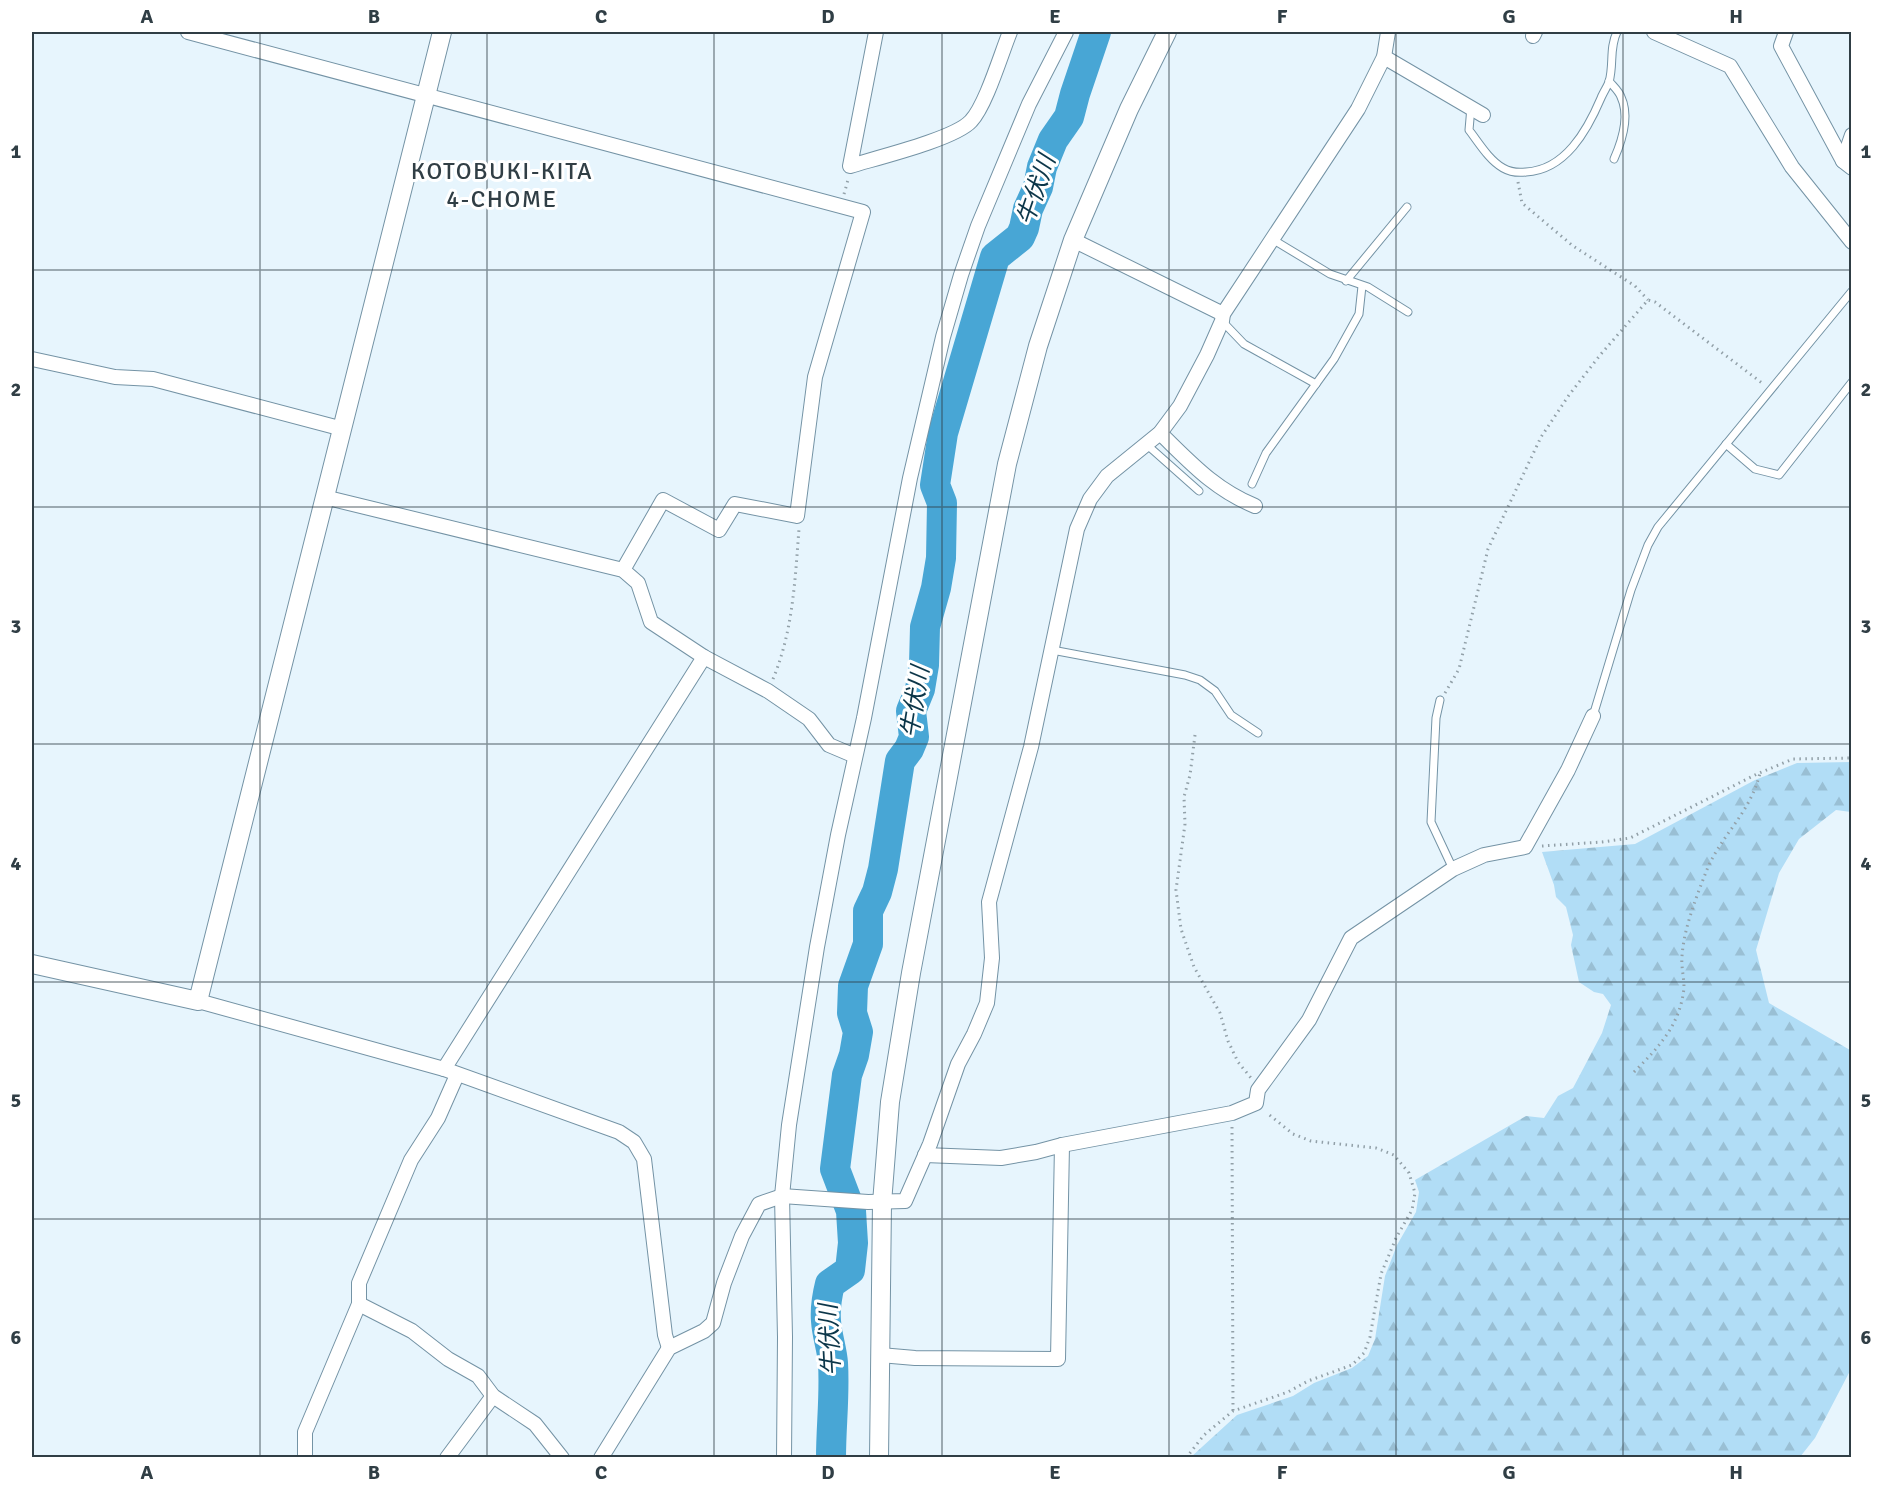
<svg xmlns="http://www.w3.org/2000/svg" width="1883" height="1489" font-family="Signika,'Noto Sans JP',sans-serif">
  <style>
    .forest { fill: url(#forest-firs) }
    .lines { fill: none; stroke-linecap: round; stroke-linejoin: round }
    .river { stroke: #48a6d5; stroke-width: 30 }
    .lane-casing { stroke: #7493a5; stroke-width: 9 }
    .street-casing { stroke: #7493a5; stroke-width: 16 }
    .secondary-casing { stroke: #7493a5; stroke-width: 20 }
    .path { stroke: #92a0a8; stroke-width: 3; stroke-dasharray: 1.5 4.5; stroke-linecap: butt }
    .lane { stroke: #fff; stroke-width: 7 }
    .street { stroke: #fff; stroke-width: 14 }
    .secondary { stroke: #fff; stroke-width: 18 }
    .grid { fill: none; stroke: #303e45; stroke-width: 1.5; stroke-opacity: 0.55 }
    .labels { text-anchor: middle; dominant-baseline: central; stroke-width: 6; stroke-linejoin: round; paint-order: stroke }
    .neighbourhood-label { font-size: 24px; letter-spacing: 1.5px; fill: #303e45; stroke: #fff }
    .water-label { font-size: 24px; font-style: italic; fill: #0c3649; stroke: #fff }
    .neatline { fill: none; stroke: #303e45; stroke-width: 2 }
    .grid-label { font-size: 20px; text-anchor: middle; font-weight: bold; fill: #303e45 }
  </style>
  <defs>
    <pattern id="forest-firs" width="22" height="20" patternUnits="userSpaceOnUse" patternTransform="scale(1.5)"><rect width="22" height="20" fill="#b1ddf6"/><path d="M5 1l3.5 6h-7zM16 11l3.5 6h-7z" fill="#99bfd4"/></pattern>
  </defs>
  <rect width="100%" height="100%" fill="#e7f5fd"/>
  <path class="forest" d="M 1851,762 L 1851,812 L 1836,810 L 1799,839 L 1779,873 L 1756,950 L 1769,1003 L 1850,1050 L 1851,1061 L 1851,1369 L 1815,1438 L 1800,1457 L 1191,1457 L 1237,1415 L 1293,1396 L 1314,1383 L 1352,1368 L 1368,1356 L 1375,1339 L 1385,1276 L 1397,1245 L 1416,1212 L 1419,1192 L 1415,1180 L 1526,1116 L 1544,1118 L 1558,1096 L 1573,1088 L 1602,1033 L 1611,1005 L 1603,994 L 1594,992 L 1579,982 L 1571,945 L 1573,935 L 1566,907 L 1556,897 L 1554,885 L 1542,852 L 1635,844 L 1755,780 L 1797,763 Z"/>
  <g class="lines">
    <path class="river" d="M 831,1458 C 831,1426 835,1395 833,1363 C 832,1349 827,1336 826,1321 C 825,1309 827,1296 830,1284 L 850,1270 L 853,1243 L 851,1211 L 835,1169 L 847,1075 L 854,1055 L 858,1032 L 852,1013 L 853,986 L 868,944 L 868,911 L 877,892 L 883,869 L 900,761 L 909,749 L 914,737 L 911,711 L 920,689 L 924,665 L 925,627 L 936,588 L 941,558 L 942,503 L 935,485 L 943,433 L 995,257 L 1020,237 L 1024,228 L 1028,209 L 1038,187 L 1042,167 L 1053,140 L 1069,117 L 1075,94 L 1096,32"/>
    <defs>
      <g id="lane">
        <path d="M 1609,81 C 1613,86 1619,91 1621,97 C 1630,116 1622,141 1614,159"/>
        <path d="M 1471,107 L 1469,130 C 1479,143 1489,160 1503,168 C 1510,172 1518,173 1526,172 C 1565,170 1587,131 1601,98 C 1603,93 1607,87 1609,82 C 1614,65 1609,48 1617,32"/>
        <path d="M 1272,239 L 1330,274 L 1368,287 L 1408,312"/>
        <path d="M 1346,281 L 1407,207"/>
        <path d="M 1222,321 L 1244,344 L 1316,384"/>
        <path d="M 1146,444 L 1199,491"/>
        <path d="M 1726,444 L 1755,469 L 1779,475 L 1852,382"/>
        <path d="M 1252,484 L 1266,453 L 1334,359 L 1359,314 L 1362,286"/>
        <path d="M 1052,650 L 1185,675 L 1200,680 L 1215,691 L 1231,715 L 1258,733"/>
        <path d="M 1440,700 L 1436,718 L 1431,822 L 1453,869"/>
        <path d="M 1593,716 L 1631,590 L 1648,545 L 1658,527 L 1852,291"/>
      </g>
      <g id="street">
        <path d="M 188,32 L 863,212 L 815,377 L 797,516 L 735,504 L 719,530 L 663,500 L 623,570"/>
        <path d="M 876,32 L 850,166 C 876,158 955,139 971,121 C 986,105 1001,54 1010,32"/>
        <path d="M 1654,32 L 1730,66 L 1792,167 L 1852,242"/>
        <path d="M 1786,32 L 1781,46 L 1843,161 L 1852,168"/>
        <path d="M 1533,36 L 1535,32"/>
        <path d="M 1384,57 L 1483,115"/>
        <path d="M 1843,161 L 1852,135"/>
        <path d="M 1073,240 L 1223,314"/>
        <path d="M 32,359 L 115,377 L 153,379 L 343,429"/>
        <path d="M 1160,433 C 1191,463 1214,489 1255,506"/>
        <path d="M 324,497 L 623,570 L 638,583 L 651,622 L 704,657 L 768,691 L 809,719 L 829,745 L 855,756"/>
        <path d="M 198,1001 L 444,1069 L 619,1132 L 634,1142 L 644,1159 L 665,1335 L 669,1348"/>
        <path d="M 444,1069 L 704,657"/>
        <path d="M 925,1155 L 1001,1158 L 1036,1152 L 1062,1145 L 1232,1113 L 1256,1103 L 1258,1090 L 1309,1020 L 1351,938 L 1453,869 L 1484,855 L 1525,847 L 1568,770 L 1593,716"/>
        <path d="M 359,1304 L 412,1331 L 448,1359 L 478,1376 L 493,1396 L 535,1424 L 562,1458"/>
        <path d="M 880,1355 L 915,1358 L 1058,1359 L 1062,1145"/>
        <path d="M 305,1458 L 305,1432 L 359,1304 L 359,1283 L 411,1160 L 438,1118 L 457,1075"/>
        <path d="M 447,1458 L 493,1396"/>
        <path d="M 601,1458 L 669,1348 L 704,1331 L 713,1323 L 724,1283 L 742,1236 L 759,1204 L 782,1196 L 868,1202 L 905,1201 L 930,1144 L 958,1064 L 974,1034 L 987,1003 L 992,958 L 989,902 L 1031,747 L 1077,529 L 1090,499 L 1107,476 L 1160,433 L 1180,406 L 1207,355 L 1222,321 L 1223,314 L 1358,109 L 1384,57 L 1388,32"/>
        <path d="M 784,1458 L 785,1337 L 782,1196 L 789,1125 L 817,947 L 838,835 L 864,718 L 910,478 L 943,337 L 961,275 L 978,226 L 1029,104 L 1066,32"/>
      </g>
      <g id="secondary">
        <path d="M 32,964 L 198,1001 L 442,32"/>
        <path d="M 879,1458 L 882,1203 L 890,1102 L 911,973 L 1007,464 L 1038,346 L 1073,240 L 1129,109 L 1167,32"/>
      </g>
    </defs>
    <use href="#lane" class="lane-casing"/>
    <use href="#street" class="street-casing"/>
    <use href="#secondary" class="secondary-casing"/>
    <g class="path">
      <path d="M 1518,182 L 1522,203 L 1573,246 L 1635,286 L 1648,300"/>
      <path d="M 844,194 L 848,180"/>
      <path d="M 773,679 C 793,631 795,580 799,529"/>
      <path d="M 1445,693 L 1459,669 L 1488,549 L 1541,437 L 1569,395 L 1601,354 L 1648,300 L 1655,302 L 1762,383"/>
      <path d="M 1195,735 L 1190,775 L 1184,797 L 1185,824 L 1176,890 L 1181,929 L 1194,967 L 1220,1013 L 1228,1041 L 1238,1062 L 1251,1078"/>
      <path d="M 1542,846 L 1602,842 L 1630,838 L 1757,774 L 1793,759 L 1852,758"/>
      <path d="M 1634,1072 C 1659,1047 1680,1025 1684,988 C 1684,977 1681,966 1682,956 C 1684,928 1696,898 1706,872 C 1720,836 1750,814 1760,773"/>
      <path d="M 1232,1127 L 1233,1411"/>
      <path d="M 1186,1458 L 1204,1435 L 1233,1411 L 1288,1392 L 1308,1381 L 1352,1365 L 1364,1353 L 1370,1337 L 1381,1274 L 1396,1238 L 1412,1210 L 1415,1193 L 1409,1173 L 1394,1155 L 1376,1148 L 1311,1141 L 1293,1134 L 1267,1113"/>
    </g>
    <use href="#lane" class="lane"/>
    <use href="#street" class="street"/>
    <use href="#secondary" class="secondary"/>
  </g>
  <path class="grid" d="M 260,32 L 260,1458M 487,32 L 487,1458M 714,32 L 714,1458M 942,32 L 942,1458M 1169,32 L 1169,1458M 1396,32 L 1396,1458M 1623,32 L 1623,1458M 32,270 L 1852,270M 32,507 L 1852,507M 32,744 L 1852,744M 32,982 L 1852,982M 32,1219 L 1852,1219"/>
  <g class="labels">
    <g class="neighbourhood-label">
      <text x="502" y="171">KOTOBUKI-KITA<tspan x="502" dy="28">4-CHOME</tspan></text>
    </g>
    <g class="water-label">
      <text transform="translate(1036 190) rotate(-71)">牛伏川</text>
      <text transform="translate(915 702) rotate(-81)">牛伏川</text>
      <text transform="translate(830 1340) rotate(-93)">牛伏川</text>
    </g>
  </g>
  <rect width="1883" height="1489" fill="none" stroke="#ffffff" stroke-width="66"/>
  <rect x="33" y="33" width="1817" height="1423" class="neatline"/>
  <g class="grid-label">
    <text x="147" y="23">A</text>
    <text x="374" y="23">B</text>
    <text x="601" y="23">C</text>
    <text x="828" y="23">D</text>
    <text x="1055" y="23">E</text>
    <text x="1282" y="23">F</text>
    <text x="1509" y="23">G</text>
    <text x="1736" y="23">H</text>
    <text x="16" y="158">1</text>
    <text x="1866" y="158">1</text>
    <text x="16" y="396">2</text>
    <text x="1866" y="396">2</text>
    <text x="16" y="633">3</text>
    <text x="1866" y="633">3</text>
    <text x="16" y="870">4</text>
    <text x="1866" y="870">4</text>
    <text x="16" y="1107">5</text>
    <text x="1866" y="1107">5</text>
    <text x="16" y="1344">6</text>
    <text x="1866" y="1344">6</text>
    <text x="147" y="1479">A</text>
    <text x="374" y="1479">B</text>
    <text x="601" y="1479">C</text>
    <text x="828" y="1479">D</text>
    <text x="1055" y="1479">E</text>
    <text x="1282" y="1479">F</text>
    <text x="1509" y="1479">G</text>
    <text x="1736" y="1479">H</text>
  </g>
</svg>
